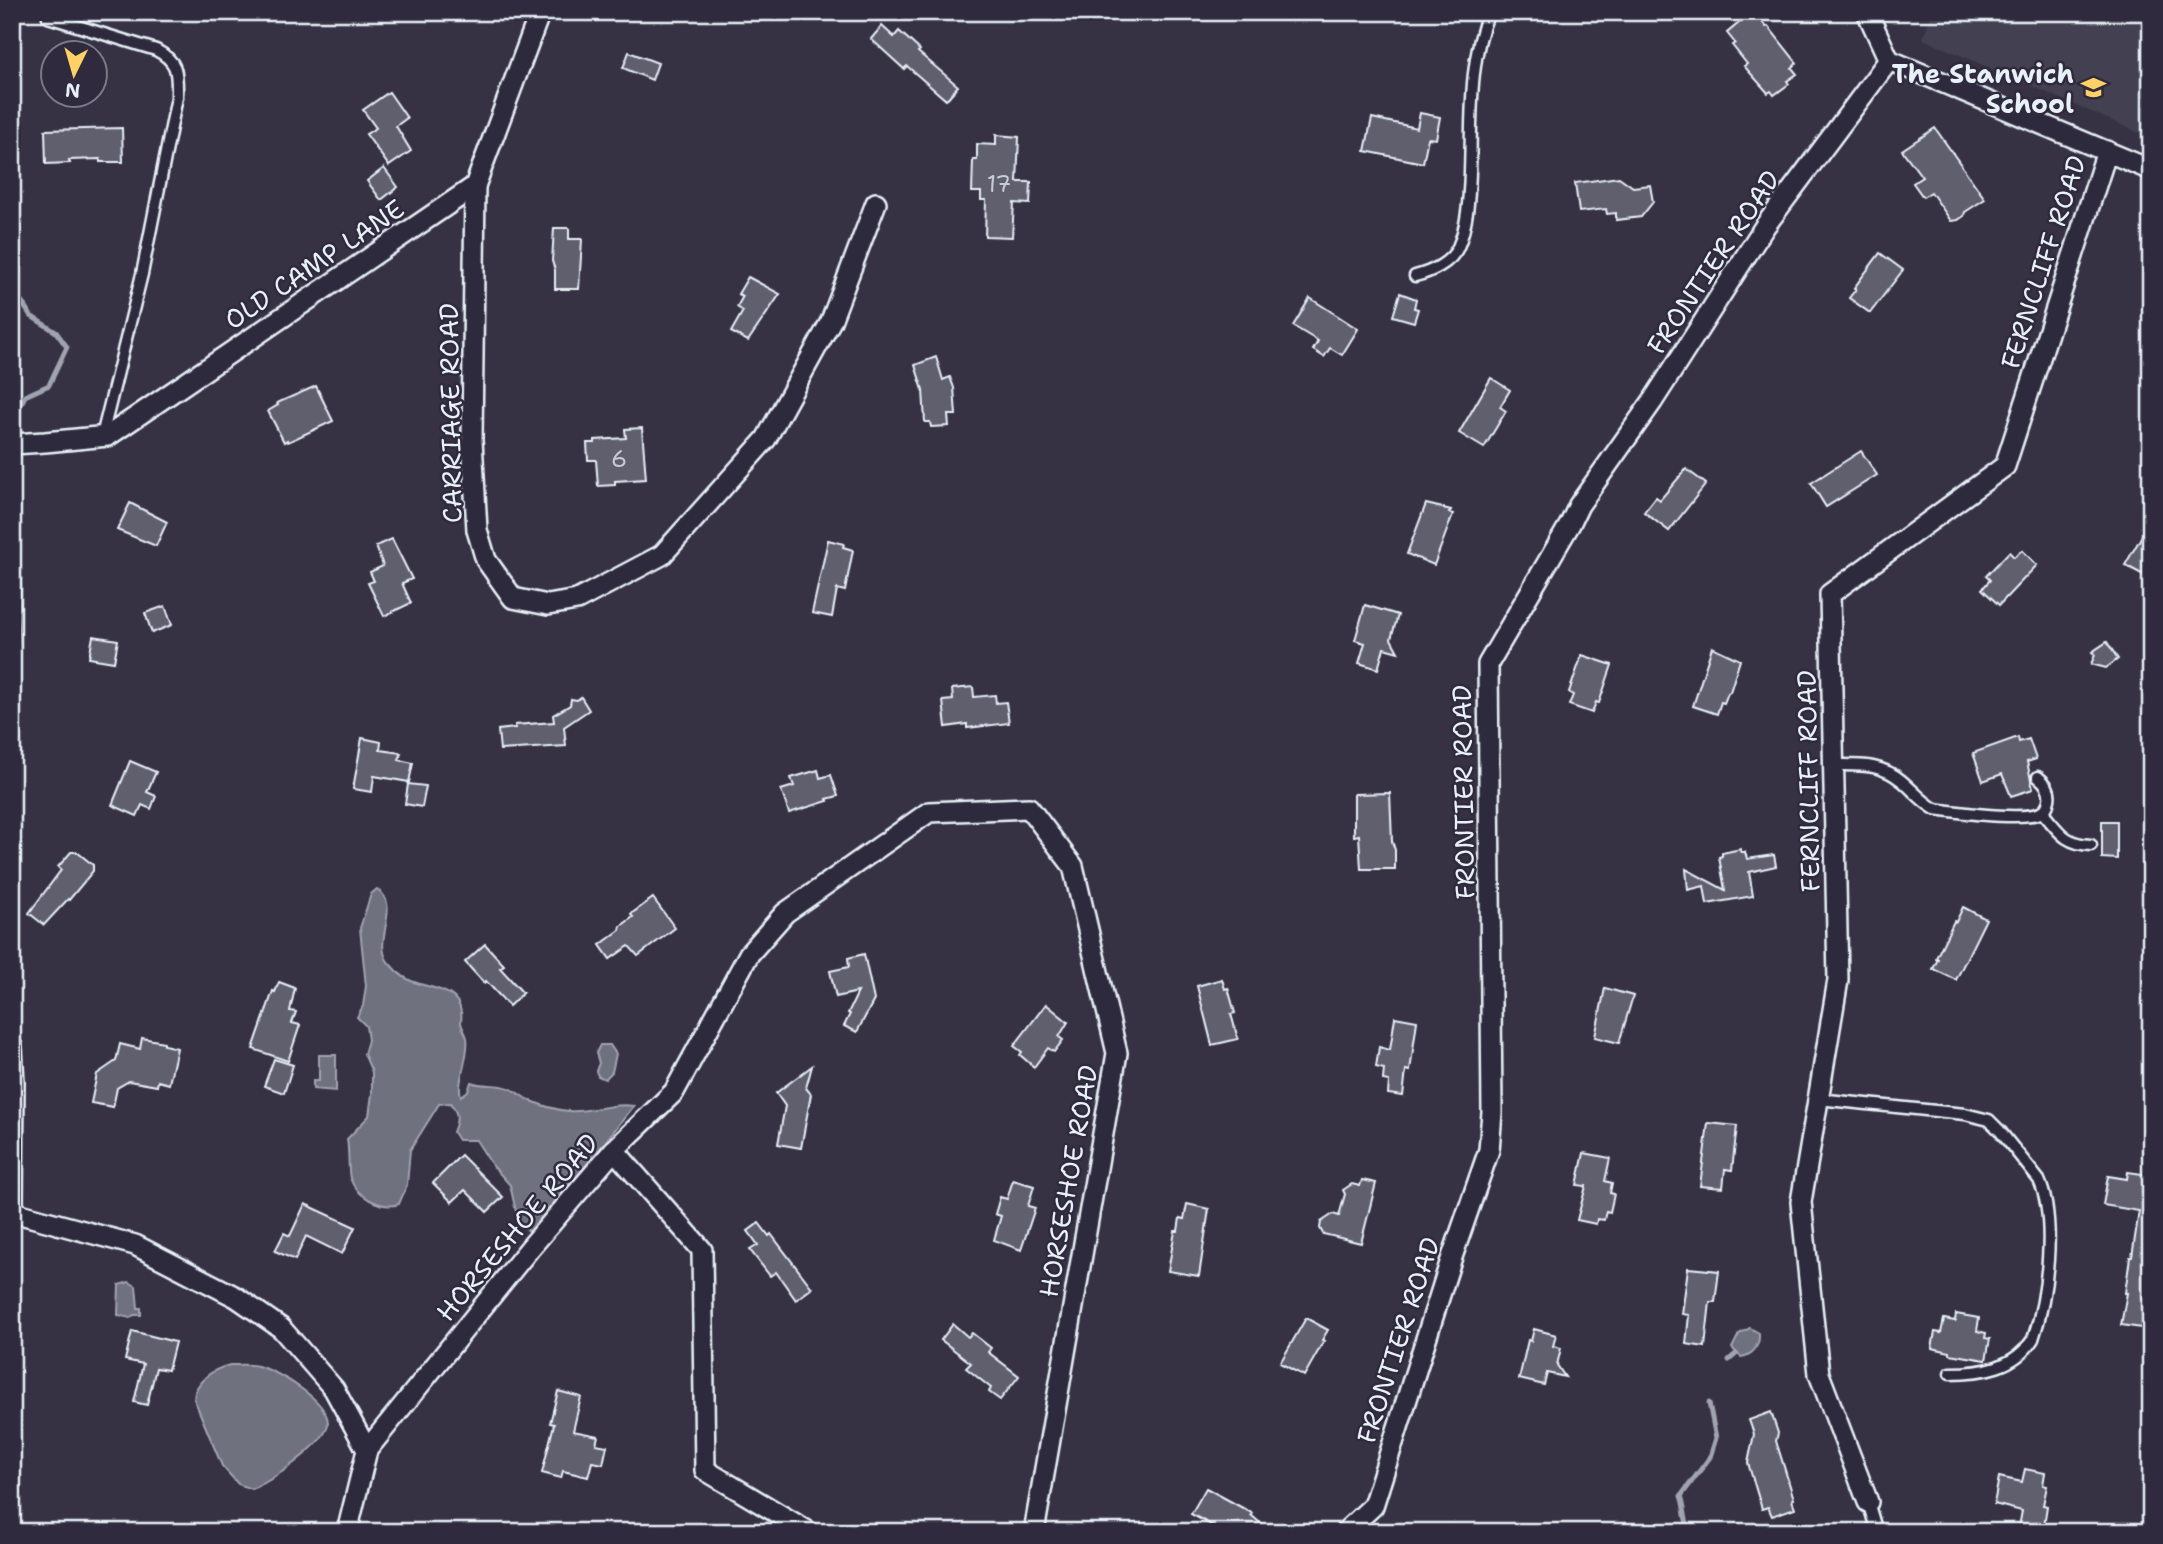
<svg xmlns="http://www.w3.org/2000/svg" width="2163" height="1544" font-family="'Shantell Sans',sans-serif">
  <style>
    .built { fill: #433f51 }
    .green { fill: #4d4b5c; stroke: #9a9eaa; stroke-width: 2 }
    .water { fill: #70717f; stroke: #a0a4af; stroke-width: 2 }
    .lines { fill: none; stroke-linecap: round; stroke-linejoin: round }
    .stream { stroke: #a0a4af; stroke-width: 5 }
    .building { fill: #605e6e; stroke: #e8f1f8; stroke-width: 2 }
    .service-casing { stroke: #e8f1f8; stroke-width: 15 }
    .minor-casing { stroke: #e8f1f8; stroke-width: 24 }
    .service { stroke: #2f2a3d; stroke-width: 10 }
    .minor { stroke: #2f2a3d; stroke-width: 19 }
    .labels { text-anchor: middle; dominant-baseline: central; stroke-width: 5; stroke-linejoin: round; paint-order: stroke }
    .number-label { font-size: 23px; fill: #c6ccd6 }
    .poi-label { font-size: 26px; font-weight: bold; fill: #e8f1f8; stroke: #2f2a3d; text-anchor: end }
    .street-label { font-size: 26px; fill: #e8f1f8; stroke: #2f2a3d }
  </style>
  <rect width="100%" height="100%" fill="#363244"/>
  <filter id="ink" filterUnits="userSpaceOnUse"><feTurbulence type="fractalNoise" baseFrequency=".0143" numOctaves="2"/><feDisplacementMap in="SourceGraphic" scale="14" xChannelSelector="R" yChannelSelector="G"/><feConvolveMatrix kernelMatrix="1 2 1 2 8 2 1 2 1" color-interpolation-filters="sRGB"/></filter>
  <g filter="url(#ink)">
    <path class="built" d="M 1932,12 L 2151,12 L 2151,138 L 1923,39 Z"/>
    <path class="green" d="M 12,482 L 16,506 L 21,580 L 15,722 L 12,732 Z"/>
    <g class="water">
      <path d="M 377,889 C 403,906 371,941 389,963 C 397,973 407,981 420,984 C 436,989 458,991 461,1012 C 462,1016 461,1019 461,1023 C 462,1028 466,1033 467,1038 C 470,1056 456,1082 461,1096 L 468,1091 L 471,1082 C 483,1087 496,1083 509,1088 C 515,1090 521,1096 527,1099 C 540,1105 555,1110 569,1111 C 592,1113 613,1102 634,1106 L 532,1233 L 523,1227 L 517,1216 L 510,1185 L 492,1165 L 476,1140 L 458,1140 L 453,1132 C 458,1120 459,1113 450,1103 L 439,1104 L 410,1150 L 407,1185 L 399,1204 C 381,1210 356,1196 350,1178 C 348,1172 349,1148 347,1139 L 369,1116 L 372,1094 L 372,1072 L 364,1054 L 368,1040 L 366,1026 L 357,1017 L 363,1006 L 366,986 L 360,928 L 371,894 Z"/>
      <path d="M 600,1045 L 610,1045 L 616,1054 L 612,1072 L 605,1079 L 598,1076 L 596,1071 L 599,1063 L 596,1053 Z"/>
      <path d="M 319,1055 L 336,1055 L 336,1091 L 313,1089 L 313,1081 L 319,1081 Z"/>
      <path d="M 129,1282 L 136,1286 L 138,1308 L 141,1308 L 141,1315 L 134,1315 L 130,1318 L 118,1315 L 119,1285 Z"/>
      <path d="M 1750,1328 L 1759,1333 C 1760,1346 1753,1355 1741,1357 L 1732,1348 L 1739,1334 Z"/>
      <path d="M 230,1365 C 239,1365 249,1364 258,1366 C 278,1372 327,1399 328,1423 C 328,1442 269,1484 251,1489 L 238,1484 L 222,1466 L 194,1399 C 195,1381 213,1369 230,1365 Z"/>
    </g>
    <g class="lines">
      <g class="stream">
        <path d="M 12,276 L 19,298 L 31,316 L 56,332 L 67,347 L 49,385 L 25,396 L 16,414 L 13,434"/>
        <path d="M 12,603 L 12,627"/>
        <path d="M 1729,1360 L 1736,1354"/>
        <path d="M 1691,1532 C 1683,1521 1686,1508 1681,1496 L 1710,1457 L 1716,1438 L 1709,1403"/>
      </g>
    </g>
    <g class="building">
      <path d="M 1752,12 L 1755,12 L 1766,27 L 1768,26 L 1797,63 L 1792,68 L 1797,74 L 1787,81 L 1789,84 L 1774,95 L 1771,91 L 1768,93 L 1744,66 L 1747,64 L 1732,45 L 1735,43 L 1727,33 Z"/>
      <path d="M 882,26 L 894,37 L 899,31 L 920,50 L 918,52 L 958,86 L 946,100 L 907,66 L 904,69 L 871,39 Z"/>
      <path d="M 629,52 L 658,63 L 652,80 L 623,68 Z"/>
      <path d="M 389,92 L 407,118 L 396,126 L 411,151 L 389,166 L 366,134 L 376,128 L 363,110 Z"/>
      <path d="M 1420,113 L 1440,117 L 1436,139 L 1428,138 L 1423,163 L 1365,151 L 1372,118 L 1417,128 Z"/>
      <path d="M 122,128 L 123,162 L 100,162 L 100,159 L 69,160 L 70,163 L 46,164 L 45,130 Z"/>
      <path d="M 1935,128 L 1985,199 L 1965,212 L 1964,216 L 1958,220 L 1951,221 L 1931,192 L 1923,197 L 1913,183 L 1922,177 L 1902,150 Z"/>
      <path d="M 996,135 L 1019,137 L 1017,182 L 1031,182 L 1030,204 L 1014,203 L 1012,237 L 985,236 L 986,200 L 981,200 L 981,192 L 972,192 L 973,160 L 977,160 L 977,144 L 996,145 Z"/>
      <path d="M 384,168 L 398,187 L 381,200 L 367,181 Z"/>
      <path d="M 1619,177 L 1633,187 L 1650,185 L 1653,202 L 1641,217 L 1616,220 L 1616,213 L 1607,214 L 1606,209 L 1579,212 L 1575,183 Z"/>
      <path d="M 554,228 L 569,228 L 569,239 L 582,239 L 579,289 L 555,289 L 555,270 L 552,261 Z"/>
      <path d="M 1880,253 L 1903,270 L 1870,313 L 1849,298 L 1856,289 L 1854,288 Z"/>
      <path d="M 748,277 L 780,294 L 748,341 L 731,332 L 743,311 L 737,307 L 743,296 L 738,294 Z"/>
      <path d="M 1400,293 L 1416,299 L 1414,308 L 1418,309 L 1414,322 L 1393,316 Z"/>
      <path d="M 1310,298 L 1358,329 L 1342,355 L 1330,348 L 1324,357 L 1313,350 L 1318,341 L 1293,326 Z"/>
      <path d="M 936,357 L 943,380 L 950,377 L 954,388 L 956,415 L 948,415 L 949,426 L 931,427 L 930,422 L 925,422 L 923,390 L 915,365 Z"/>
      <path d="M 1491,378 L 1510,390 L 1500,407 L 1506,411 L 1484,448 L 1459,433 Z"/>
      <path d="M 316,386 L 333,421 L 288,442 L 287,440 L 284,442 L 268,411 L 278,405 L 277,403 Z"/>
      <path d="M 642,428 L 646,479 L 615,481 L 615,485 L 598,486 L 596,460 L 588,460 L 587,443 L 595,443 L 595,440 L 626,438 L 625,429 Z"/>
      <path d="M 1861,451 L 1877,475 L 1826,507 L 1811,483 Z"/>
      <path d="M 1686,469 L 1706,484 L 1669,531 L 1644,512 L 1656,497 L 1660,500 Z"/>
      <path d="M 130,503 L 167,522 L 156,546 L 117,530 Z"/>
      <path d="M 1426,504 L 1451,510 L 1449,513 L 1453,514 L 1434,565 L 1407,554 Z"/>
      <path d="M 2151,520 L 2151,579 L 2125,565 Z"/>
      <path d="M 392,539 L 412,579 L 402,583 L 411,603 L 384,616 L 368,583 L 374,581 L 370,572 L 383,566 L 376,546 Z"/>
      <path d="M 828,540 L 844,544 L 843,547 L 853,550 L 845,591 L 837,589 L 832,617 L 812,613 Z"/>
      <path d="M 2022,550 L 2037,565 L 1999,605 L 1982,589 L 1990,580 L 1986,576 L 2009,552 L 2014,557 Z"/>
      <path d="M 1365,605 L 1398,615 L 1391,639 L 1398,652 L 1384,648 L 1378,669 L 1359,663 L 1365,643 L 1355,640 Z"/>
      <path d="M 165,606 L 172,625 L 152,633 L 145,613 Z"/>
      <path d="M 93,636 L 118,640 L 114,662 L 89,658 Z"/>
      <path d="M 2107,642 L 2118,659 L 2106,668 L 2091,664 L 2095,655 L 2092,652 Z"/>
      <path d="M 1712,647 L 1740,660 L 1730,692 L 1728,693 L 1724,703 L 1721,702 L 1717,714 L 1693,706 Z"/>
      <path d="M 1582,655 L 1612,665 L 1599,703 L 1596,702 L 1592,713 L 1569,705 L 1573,695 L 1569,692 Z"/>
      <path d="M 973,687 L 974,697 L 995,695 L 996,703 L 1006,702 L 1009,723 L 967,728 L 967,724 L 946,727 L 943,701 L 953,700 L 952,689 Z"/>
      <path d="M 581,697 L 589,710 L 564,727 L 566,746 L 500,750 L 498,730 L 515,728 L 515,725 L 554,722 L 553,715 L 570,705 L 571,699 L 577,700 Z"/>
      <path d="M 2018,737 L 2019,742 L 2029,739 L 2036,759 L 2027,762 L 2033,789 L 2011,796 L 2002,774 L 1983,781 L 1973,753 Z"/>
      <path d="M 362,738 L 381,742 L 380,750 L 401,753 L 399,760 L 413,763 L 409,782 L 374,776 L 372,792 L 353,789 Z"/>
      <path d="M 130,761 L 156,772 L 147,792 L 156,796 L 151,809 L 142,805 L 137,816 L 112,805 Z"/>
      <path d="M 818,770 L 820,778 L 831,775 L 838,796 L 827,799 L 828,801 L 789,813 L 781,790 L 794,786 L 791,778 Z"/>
      <path d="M 408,784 L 426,786 L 422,807 L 405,804 Z"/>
      <path d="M 1390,793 L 1392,841 L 1395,850 L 1395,869 L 1361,869 L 1359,835 L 1354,836 L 1354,794 Z"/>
      <path d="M 2102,821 L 2117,821 L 2117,859 L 2102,858 Z"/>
      <path d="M 1741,849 L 1741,852 L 1745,852 L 1747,859 L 1774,855 L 1776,866 L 1749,872 L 1753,896 L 1707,904 L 1704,886 L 1688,890 L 1686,869 L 1725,890 L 1719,857 L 1722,856 L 1722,853 Z"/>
      <path d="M 71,852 L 77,852 L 93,865 L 93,871 L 69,900 L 68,899 L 44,925 L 29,913 L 61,870 L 58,867 Z"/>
      <path d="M 653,898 L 675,928 L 638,956 L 629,946 L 610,959 L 600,945 L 620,930 L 621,926 L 633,917 L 631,914 Z"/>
      <path d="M 1963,907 L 1986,919 L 1956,980 L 1933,969 L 1938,959 L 1936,958 L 1954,921 L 1956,922 Z"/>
      <path d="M 485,944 L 504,965 L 500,968 L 523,993 L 509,1006 L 486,981 L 484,983 L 465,962 Z"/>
      <path d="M 864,954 L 874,1000 L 857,1032 L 844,1026 L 850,1014 L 848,1013 L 858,992 L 836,997 L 830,971 L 849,967 L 848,958 Z"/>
      <path d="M 1222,979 L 1225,989 L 1228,988 L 1235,1013 L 1231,1014 L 1238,1039 L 1212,1045 L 1197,986 Z"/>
      <path d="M 279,982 L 295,988 L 290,1011 L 296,1012 L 292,1023 L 300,1025 L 288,1061 L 253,1049 L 273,991 L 275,992 Z"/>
      <path d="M 1605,988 L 1633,996 L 1619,1043 L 1595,1037 Z"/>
      <path d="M 1046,1004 L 1068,1022 L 1059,1037 L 1063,1040 L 1054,1052 L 1048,1048 L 1034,1067 L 1020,1055 L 1022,1052 L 1014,1046 Z"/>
      <path d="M 1395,1017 L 1417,1021 L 1410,1071 L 1406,1070 L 1403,1096 L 1388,1094 L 1389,1081 L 1383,1080 L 1384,1069 L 1376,1067 L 1379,1047 L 1390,1050 Z"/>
      <path d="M 142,1038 L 164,1042 L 164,1045 L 177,1048 L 169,1084 L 158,1081 L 157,1086 L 129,1081 L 117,1088 L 113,1107 L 91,1103 L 97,1074 L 116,1061 L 120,1044 L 140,1049 Z"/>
      <path d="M 274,1059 L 293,1065 L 284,1093 L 264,1086 Z"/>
      <path d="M 812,1066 L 806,1088 L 811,1094 L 801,1148 L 778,1144 L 785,1106 L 776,1093 Z"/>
      <path d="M 1708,1123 L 1737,1126 L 1732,1170 L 1725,1169 L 1723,1188 L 1700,1186 Z"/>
      <path d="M 1584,1153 L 1610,1158 L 1605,1181 L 1612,1183 L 1610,1193 L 1614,1194 L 1610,1212 L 1606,1211 L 1604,1220 L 1597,1219 L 1596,1224 L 1577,1220 L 1586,1186 L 1577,1185 Z"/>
      <path d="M 461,1155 L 503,1197 L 487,1212 L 465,1190 L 452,1202 L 433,1183 Z"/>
      <path d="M 2128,1172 L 2150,1175 L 2151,1269 L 2142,1328 L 2121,1325 L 2127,1293 L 2125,1293 L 2130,1257 L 2132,1257 L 2139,1211 L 2103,1205 L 2108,1176 L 2127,1179 Z"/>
      <path d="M 1013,1180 L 1034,1186 L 1028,1206 L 1035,1208 L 1021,1250 L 994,1240 L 1001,1216 L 995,1214 L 1000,1197 L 1007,1199 Z"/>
      <path d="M 1362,1180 L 1376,1183 L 1361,1243 L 1323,1234 L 1320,1228 L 1321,1222 L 1333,1214 L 1339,1216 L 1345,1194 L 1343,1190 L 1352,1184 L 1360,1186 Z"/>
      <path d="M 305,1204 L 355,1227 L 342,1254 L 306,1236 L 295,1260 L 275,1251 L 284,1233 L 290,1236 Z"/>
      <path d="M 1187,1204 L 1209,1209 L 1199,1276 L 1168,1271 L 1175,1231 L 1178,1231 L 1180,1218 L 1184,1219 Z"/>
      <path d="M 759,1223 L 769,1236 L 771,1234 L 812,1288 L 796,1300 L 776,1272 L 770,1276 L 750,1250 L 758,1245 L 748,1231 Z"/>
      <path d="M 1688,1268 L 1719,1271 L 1715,1302 L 1710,1302 L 1705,1347 L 1686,1344 L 1689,1315 L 1682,1314 Z"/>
      <path d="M 1956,1314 L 1979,1318 L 1977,1331 L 1986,1333 L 1985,1338 L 1990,1339 L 1986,1360 L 1950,1354 L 1950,1352 L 1932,1348 L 1935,1332 L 1941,1333 L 1944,1319 L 1955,1321 Z"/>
      <path d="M 1306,1318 L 1328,1330 L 1322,1340 L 1324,1341 L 1304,1376 L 1280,1363 Z"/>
      <path d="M 953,1324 L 968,1337 L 972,1333 L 991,1348 L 988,1352 L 1019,1376 L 1000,1400 L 989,1392 L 991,1388 L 966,1368 L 971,1363 L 941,1340 Z"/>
      <path d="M 1534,1329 L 1556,1335 L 1553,1346 L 1561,1348 L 1557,1365 L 1565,1377 L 1547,1373 L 1544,1385 L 1519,1379 L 1528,1340 L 1531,1341 Z"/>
      <path d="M 132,1331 L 175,1342 L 168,1370 L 156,1368 L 147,1405 L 134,1402 L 143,1364 L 125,1360 Z"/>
      <path d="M 558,1391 L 581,1397 L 573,1431 L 598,1436 L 596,1444 L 607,1446 L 603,1464 L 592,1462 L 588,1477 L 563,1471 L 561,1478 L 542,1473 L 554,1424 L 550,1423 Z"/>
      <path d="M 1771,1412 L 1778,1433 L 1776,1441 L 1794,1499 L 1792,1500 L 1795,1508 L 1772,1516 L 1768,1507 L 1762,1509 L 1748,1463 L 1754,1434 L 1749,1420 Z"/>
      <path d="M 2025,1469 L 2045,1473 L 2043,1485 L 2047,1486 L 2043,1505 L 2047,1506 L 2043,1532 L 2018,1532 L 2022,1511 L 1994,1504 L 1999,1477 L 2022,1482 Z"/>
      <path d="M 1206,1488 L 1252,1513 L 1251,1515 L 1259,1522 L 1278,1532 L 1224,1532 L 1191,1514 Z"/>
    </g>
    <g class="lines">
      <defs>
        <g id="service">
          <path d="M 48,17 L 156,50 C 179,62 177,73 177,97 L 142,274 L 102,436"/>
          <path d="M 1415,276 C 1431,272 1451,263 1458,247 C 1468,224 1469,196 1470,172 C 1472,119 1468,62 1489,12"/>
          <path d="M 1834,765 C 1859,765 1881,763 1902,781 C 1913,790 1922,802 1935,809 C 1957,812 2021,821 2040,813 C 2045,811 2048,806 2049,800 C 2051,790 2046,783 2038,777"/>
          <path d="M 2042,812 C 2059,831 2064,844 2091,845"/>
          <path d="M 1818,1099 L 1965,1114 L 1989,1120 L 2000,1131 L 2039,1180 C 2057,1220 2047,1299 2033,1339 C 2015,1368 1982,1373 1950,1373"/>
          <path d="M 1868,1502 L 1877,1532"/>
        </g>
        <g id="minor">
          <path d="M 1867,12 L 1889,60 L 2151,170"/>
          <path d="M 475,186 L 472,440 L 477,530 L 486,560 L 513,598 L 548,605 L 577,600 L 662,555 L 766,439 L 831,321 L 876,203"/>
          <path d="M 12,444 L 45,442 L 108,436 L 475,186 L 540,12"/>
          <path d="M 12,1047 L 14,1083 L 13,1212 L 135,1245 L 236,1297 L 281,1328 L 334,1389 L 367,1450 L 347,1532"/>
          <path d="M 614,1150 L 702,1250 L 705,1470 L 809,1532"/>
          <path d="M 367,1450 L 530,1248 L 614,1150 L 674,1092 L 749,954 L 785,913 L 929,812 L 1029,808 L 1073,866 L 1117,1053 L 1034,1532"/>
          <path d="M 1868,1502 L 1819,1374 L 1801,1202 L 1838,980 L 1830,594 L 2005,466 L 2107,151"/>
          <path d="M 1345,1532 L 1373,1506 L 1451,1260 L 1489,1150 L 1492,1112 L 1488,664 L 1570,524 L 1579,505 L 1652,402 L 1765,226 L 1889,60"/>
        </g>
      </defs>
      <use href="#service" class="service-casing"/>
      <use href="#minor" class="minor-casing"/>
      <use href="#service" class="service"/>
      <use href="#minor" class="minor"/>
    </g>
  </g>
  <defs>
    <symbol id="school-bare" viewBox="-9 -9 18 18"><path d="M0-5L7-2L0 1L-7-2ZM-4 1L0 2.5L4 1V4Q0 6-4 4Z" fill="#ffd166" stroke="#2f2a3d" stroke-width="2.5" paint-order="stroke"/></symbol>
  </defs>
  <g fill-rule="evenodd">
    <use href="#school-bare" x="2076" y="70" width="35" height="35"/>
  </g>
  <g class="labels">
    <g class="number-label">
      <text x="999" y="184">17</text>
      <text x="619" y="459">6</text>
    </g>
    <g class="poi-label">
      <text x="2074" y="73">The Stanwich<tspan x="2074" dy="30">School</tspan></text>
    </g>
    <g class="street-label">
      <text transform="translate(1713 262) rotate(-56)">FRONTIER ROAD</text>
      <text transform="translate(2043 262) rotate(-72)">FERNCLIFF ROAD</text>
      <text transform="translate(314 264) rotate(-34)">OLD CAMP LANE</text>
      <text transform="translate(450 413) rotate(-91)">CARRIAGE ROAD</text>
      <text transform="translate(1808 781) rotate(-91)">FERNCLIFF ROAD</text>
      <text transform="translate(1463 792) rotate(-91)">FRONTIER ROAD</text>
      <text transform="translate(1068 1181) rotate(-80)">HORSESHOE ROAD</text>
      <text transform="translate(517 1227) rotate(-50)">HORSESHOE ROAD</text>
      <text transform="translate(1398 1340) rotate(-72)">FRONTIER ROAD</text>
    </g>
  </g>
  <rect width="2163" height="1544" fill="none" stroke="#2f2a3d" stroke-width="42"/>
  <rect x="21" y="21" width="2121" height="1502" fill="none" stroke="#e8f1f8" stroke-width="2.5" filter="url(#ink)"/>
  <g transform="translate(74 74) rotate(185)"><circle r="33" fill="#2f2a3d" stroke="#797a88" stroke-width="2"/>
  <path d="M0-5L12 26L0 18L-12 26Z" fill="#ffd166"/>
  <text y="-10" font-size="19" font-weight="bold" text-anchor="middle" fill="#e8f1f8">N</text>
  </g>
</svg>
